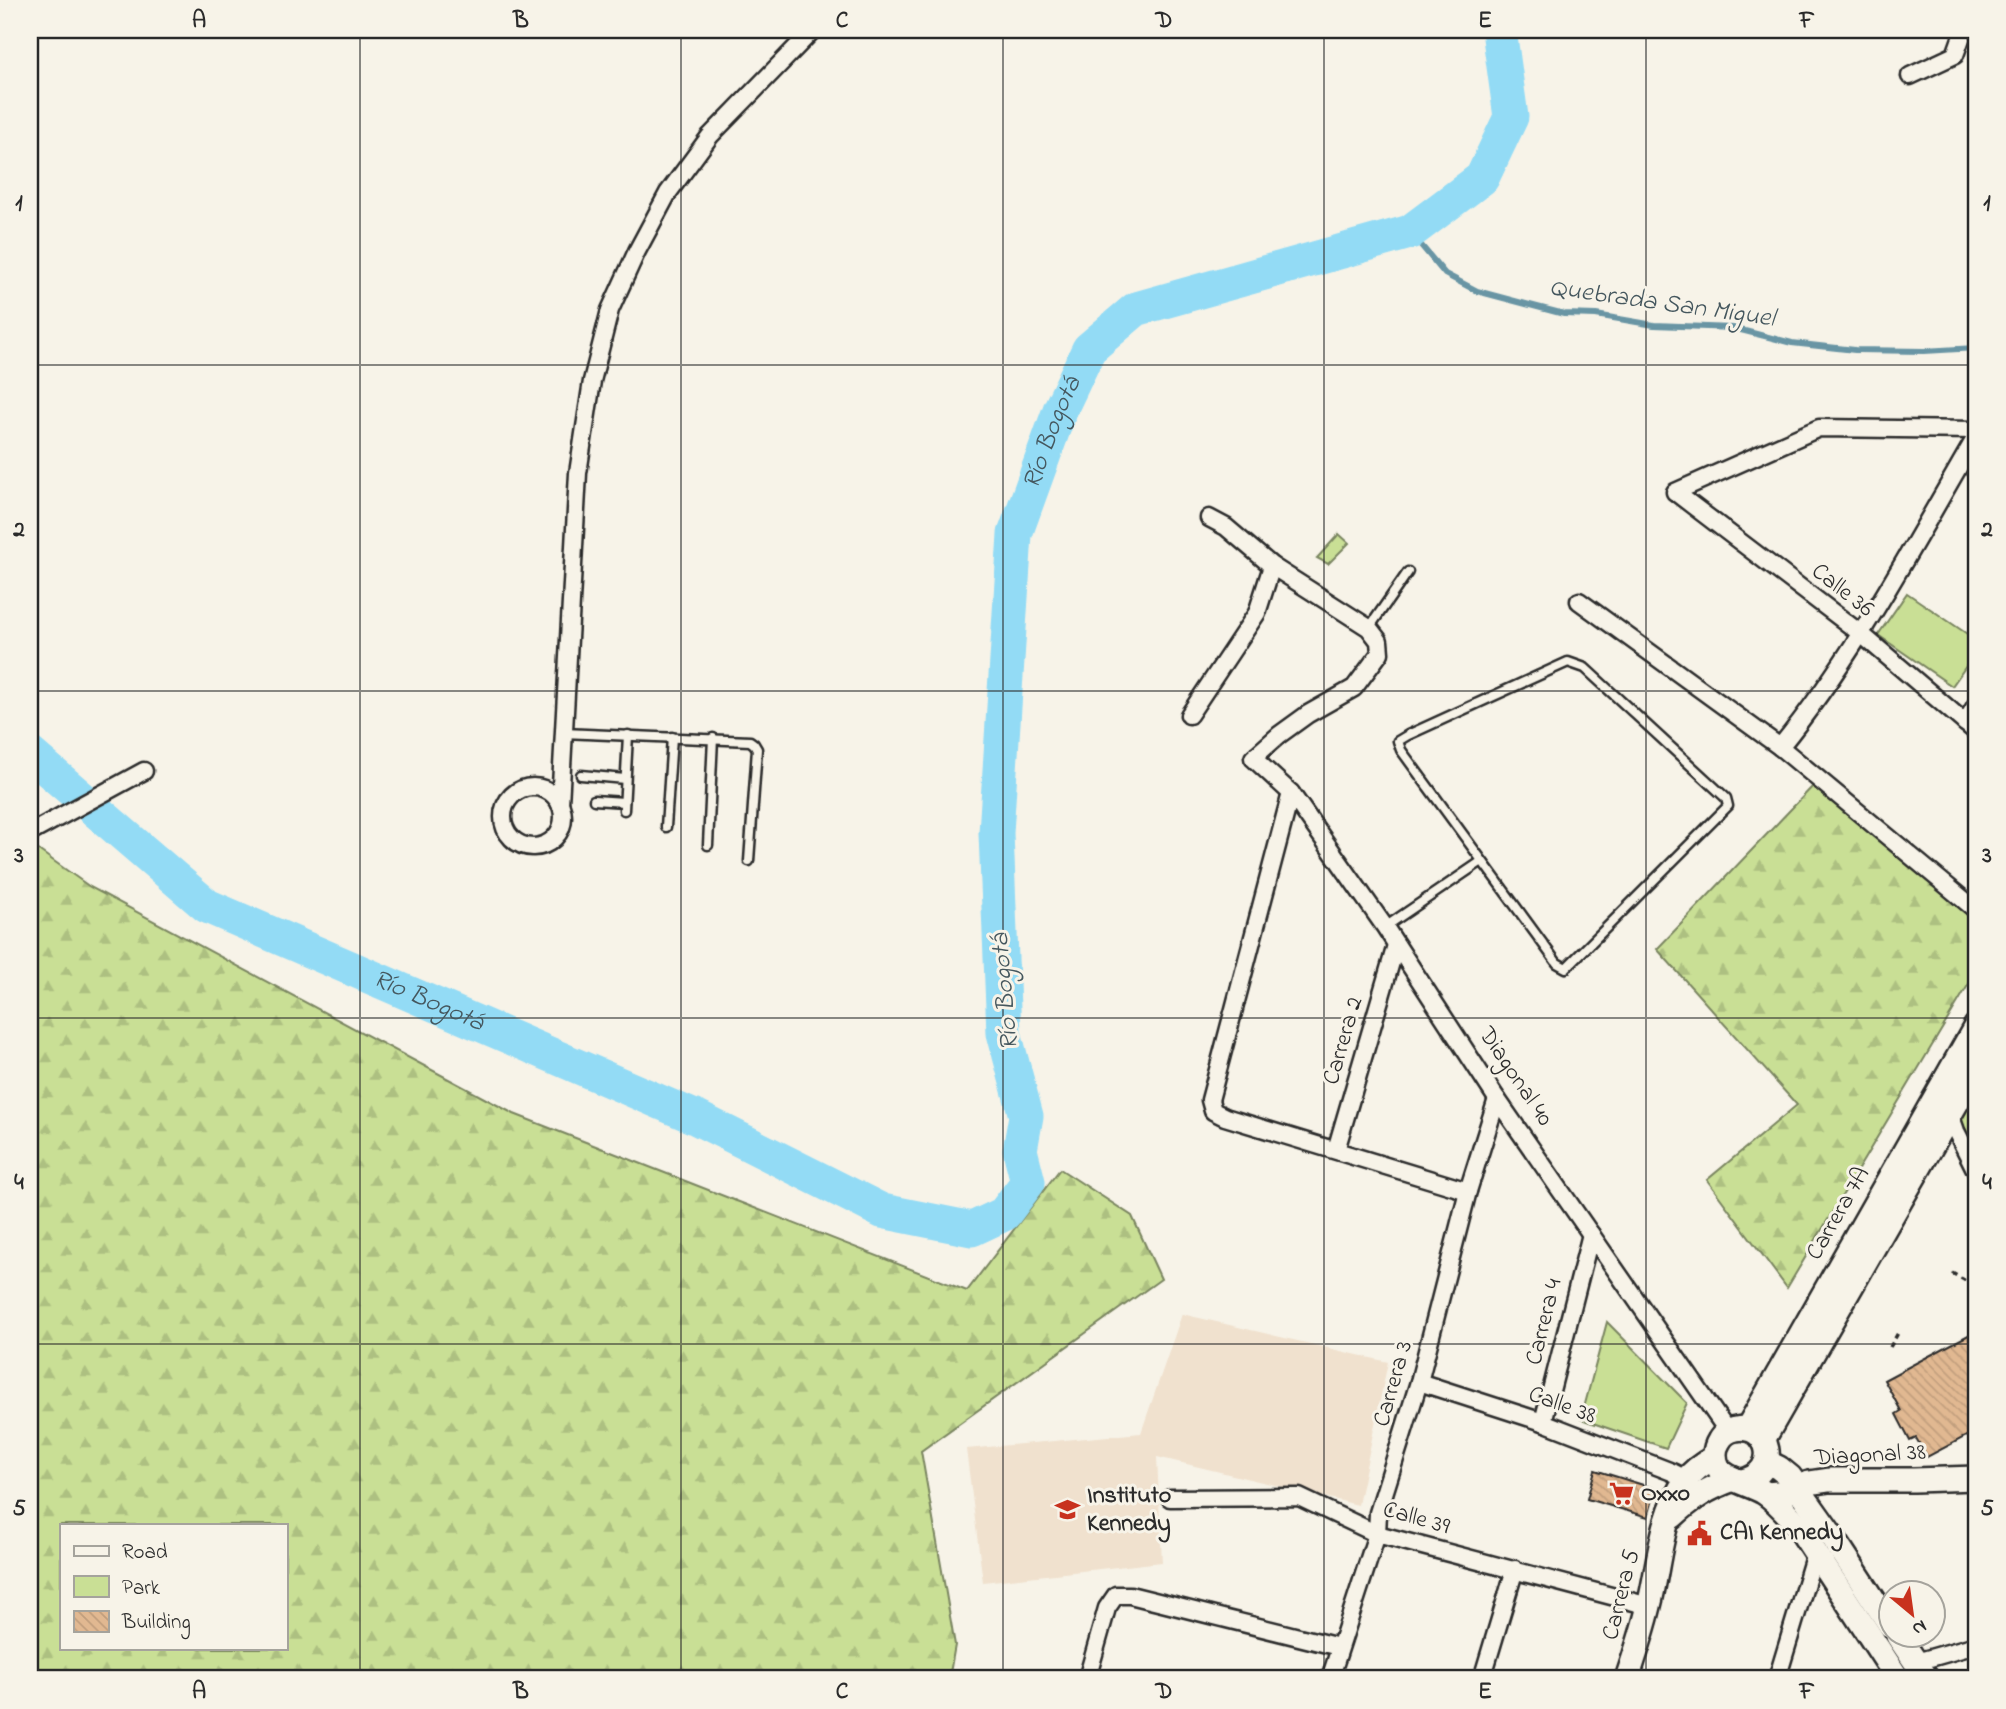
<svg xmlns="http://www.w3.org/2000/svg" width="2006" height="1709" font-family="'Indie Flower',sans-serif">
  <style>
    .built { fill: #f0e1ce }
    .grass { fill: url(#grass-tufts); stroke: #7a8560; stroke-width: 2 }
    .forest { fill: url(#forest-firs); stroke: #7a8560; stroke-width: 2; fill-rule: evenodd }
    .park { fill: #c9df95; stroke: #7a8560; stroke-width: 2 }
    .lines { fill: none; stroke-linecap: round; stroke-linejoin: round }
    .stream { stroke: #6995a4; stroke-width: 6 }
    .river { stroke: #93dbf5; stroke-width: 35 }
    .building { fill: url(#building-back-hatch); stroke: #2b2b2b; stroke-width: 2 }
    .lane-casing { stroke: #2b2b2b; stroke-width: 13 }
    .street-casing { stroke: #2b2b2b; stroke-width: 21 }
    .secondary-casing { stroke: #2b2b2b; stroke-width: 28 }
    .path { stroke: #2b2b2b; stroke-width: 3.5; stroke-dasharray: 5 5; stroke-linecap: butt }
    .lane { stroke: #f7f3e8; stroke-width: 8 }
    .street { stroke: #f7f3e8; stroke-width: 16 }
    .secondary { stroke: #f7f3e8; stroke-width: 23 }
    .grid { fill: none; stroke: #2b2b2b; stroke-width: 2; stroke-opacity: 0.55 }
    .labels { text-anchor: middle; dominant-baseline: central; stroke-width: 6; stroke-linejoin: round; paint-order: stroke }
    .street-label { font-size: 24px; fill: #2b2b2b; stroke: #f7f3e8 }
    .poi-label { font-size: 24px; font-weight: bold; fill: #2b2b2b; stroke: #f7f3e8; text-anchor: start }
    .water-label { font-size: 26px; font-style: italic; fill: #45575e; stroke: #f7f3e8 }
    .neatline { fill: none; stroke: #2b2b2b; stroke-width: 2.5 }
    .grid-label { font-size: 23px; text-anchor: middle; font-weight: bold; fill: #2b2b2b }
  </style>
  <defs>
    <pattern id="grass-tufts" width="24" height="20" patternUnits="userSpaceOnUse" patternTransform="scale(1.75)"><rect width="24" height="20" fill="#c9df95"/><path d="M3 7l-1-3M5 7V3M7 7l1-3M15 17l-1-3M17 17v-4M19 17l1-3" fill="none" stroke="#adc081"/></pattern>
    <pattern id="forest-firs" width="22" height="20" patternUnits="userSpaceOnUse" patternTransform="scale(1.75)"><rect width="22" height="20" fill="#c9df95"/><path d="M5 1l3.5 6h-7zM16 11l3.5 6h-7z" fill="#adc081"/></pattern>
    <pattern id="building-back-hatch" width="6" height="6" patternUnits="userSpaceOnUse" patternTransform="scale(1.75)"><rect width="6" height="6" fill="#e1b891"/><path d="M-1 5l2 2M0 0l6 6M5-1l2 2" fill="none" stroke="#c19e7d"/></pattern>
  </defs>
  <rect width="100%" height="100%" fill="#f7f3e8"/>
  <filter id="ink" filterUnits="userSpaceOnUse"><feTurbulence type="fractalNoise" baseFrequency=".0143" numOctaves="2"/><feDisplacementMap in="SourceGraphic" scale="14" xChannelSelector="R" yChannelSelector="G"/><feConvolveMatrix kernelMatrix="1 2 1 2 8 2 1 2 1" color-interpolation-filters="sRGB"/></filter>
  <g filter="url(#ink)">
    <path class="built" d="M 1182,1314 L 1388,1362 L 1358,1505 L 1157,1457 L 1162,1562 L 983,1582 L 966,1449 L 1141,1433 Z"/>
    <path class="grass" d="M 1976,1083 L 1976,1155 L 1956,1116 Z"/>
    <g class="forest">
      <path d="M 1815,784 L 1976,922 L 1976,972 L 1787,1288 L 1707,1180 L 1797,1105 L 1657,949 Z"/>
      <path d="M 30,844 L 90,887 L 514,1114 L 967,1291 L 1060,1169 L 1132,1216 L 1161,1279 L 921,1451 L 955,1645 L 949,1679 L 30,1679 ZM 61,1525 L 285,1525 L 285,1648 L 61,1648 Z"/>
    </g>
    <g class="park">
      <path d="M 1339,534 L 1349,543 L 1328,564 L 1317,558 Z"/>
      <path d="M 1907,593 L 1976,640 L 1976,652 L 1952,686 L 1878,635 Z"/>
      <path d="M 1607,1322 L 1687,1403 L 1666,1448 L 1581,1419 Z"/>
    </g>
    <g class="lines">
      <path class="stream" d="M 1410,232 L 1445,274 L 1477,291 L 1564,314 L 1596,315 L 1654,325 L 1733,328 L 1792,343 L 1855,350 L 1924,351 L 1976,348"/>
      <path class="river" id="s1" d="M 30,754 L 207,906 L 697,1118 L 882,1211 L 972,1229 L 1004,1214 L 1028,1182 L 1020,1150 L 1026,1116 L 1004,1033 L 996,833 L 1015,534 L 1060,410 L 1089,349 L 1136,309 L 1410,232 L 1482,178 L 1511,117 L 1499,30"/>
    </g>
    <g class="building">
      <path d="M 1976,1331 L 1976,1431 L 1927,1457 L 1916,1438 L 1910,1441 L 1896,1414 L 1901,1411 L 1884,1380 Z"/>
      <path d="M 1595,1470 L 1656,1489 L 1648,1517 L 1587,1499 Z"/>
    </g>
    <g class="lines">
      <defs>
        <g id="lane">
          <path d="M 1369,628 L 1408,572"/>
          <path d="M 1568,662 L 1585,668 L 1726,798 L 1728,806 L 1566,968 L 1557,963 L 1401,750 L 1398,741 L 1408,735 Z"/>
          <path d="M 563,733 L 750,741 L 754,744 L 757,749 L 749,861"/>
          <path d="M 581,775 L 625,779"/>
          <path d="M 594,800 L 624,802"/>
          <path d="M 624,810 L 628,735"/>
          <path d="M 666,827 L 672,737"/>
          <path d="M 708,845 L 713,738"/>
          <path d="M 1385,927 L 1482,861"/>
        </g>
        <g id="street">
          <path d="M 1910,76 L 1955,55 L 1964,30"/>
          <path d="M 1976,430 L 1819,428 L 1675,492 L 1860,633 L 1976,732"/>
          <path d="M 1209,518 L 1226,527 L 1272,566 L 1369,628 L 1379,641 L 1380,653 L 1354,688 L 1308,714 L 1279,735 L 1253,758 L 1291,793 L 1385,927 L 1497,1099 L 1728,1432"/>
          <path d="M 1579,601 L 1780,747 L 1976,910"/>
          <path d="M 1189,715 L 1257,613 L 1272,566"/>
          <path d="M 1965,723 L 1976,705"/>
          <path d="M 1780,747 C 1856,654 1915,541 1976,437"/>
          <circle cx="533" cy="817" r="30"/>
          <path d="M 1291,793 L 1210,1100 L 1213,1111 L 1225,1117 L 1468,1191"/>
          <path d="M 560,804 L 578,473 L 592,381 L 610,310 L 637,251 L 668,193 L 710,136 L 813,30"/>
          <path d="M 30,833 L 144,771"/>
          <path d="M 1950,1114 L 1956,1131 L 1976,1171"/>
          <path d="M 1336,1150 L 1396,945"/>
          <path d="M 1419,1382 L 1543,1422 L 1672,1472 L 1686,1479"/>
          <path d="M 1543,1422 L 1591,1234"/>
          <path d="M 1170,1498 L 1299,1497 L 1377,1534 L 1649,1606"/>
          <path d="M 1916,1662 L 1976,1645"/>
          <path d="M 1087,1679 L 1107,1608 L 1116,1595 L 1130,1595 L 1339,1647"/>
          <path d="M 1330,1679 L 1377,1534 L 1378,1513 L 1419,1382 L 1468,1191 L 1497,1099"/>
          <path d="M 1482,1679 L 1515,1569"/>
          <path d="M 1777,1679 L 1815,1553"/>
        </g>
        <g id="secondary">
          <path d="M 1747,1429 L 1976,1026"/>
          <path d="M 1763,1440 L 1976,1069"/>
          <path d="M 1767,1462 L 1779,1468 L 1790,1477 L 1832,1536 L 1890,1625"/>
          <path d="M 1742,1481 C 1783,1472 1769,1422 1736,1429 C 1729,1430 1723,1434 1719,1441 C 1714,1449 1714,1459 1718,1467 C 1725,1480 1751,1484 1765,1493 C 1777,1501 1786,1512 1796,1523 L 1898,1679"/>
          <path d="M 1767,1494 L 1789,1492 L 1809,1483 L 1829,1480 L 1914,1480 L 1976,1478"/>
          <path d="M 1672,1517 C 1691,1499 1708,1488 1734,1479"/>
          <path d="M 1898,1636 L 1927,1679"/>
          <path d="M 1627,1679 C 1635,1655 1643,1631 1649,1606 C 1660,1564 1660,1517 1686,1480 C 1693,1470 1704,1463 1715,1457"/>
        </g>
      </defs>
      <use href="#lane" class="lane-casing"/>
      <use href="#street" class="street-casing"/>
      <use href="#secondary" class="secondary-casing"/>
      <g class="path">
        <path d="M 1952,1273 L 1976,1287"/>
        <path d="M 1890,1347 L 1898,1333"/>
      </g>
      <use href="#lane" class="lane"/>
      <use href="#street" class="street"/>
      <use href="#secondary" class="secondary"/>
    </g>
  </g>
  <path class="grid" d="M 360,30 L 360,1679M 681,30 L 681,1679M 1003,30 L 1003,1679M 1324,30 L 1324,1679M 1646,30 L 1646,1679M 30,365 L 1976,365M 30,691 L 1976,691M 30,1018 L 1976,1018M 30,1344 L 1976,1344"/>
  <defs>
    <symbol id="supermarket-bare" viewBox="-9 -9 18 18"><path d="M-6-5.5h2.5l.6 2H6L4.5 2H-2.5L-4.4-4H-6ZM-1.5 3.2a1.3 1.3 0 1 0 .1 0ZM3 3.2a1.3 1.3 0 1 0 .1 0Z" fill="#c8321e" stroke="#f7f3e8" stroke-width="2.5" paint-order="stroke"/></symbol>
    <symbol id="school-bare" viewBox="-9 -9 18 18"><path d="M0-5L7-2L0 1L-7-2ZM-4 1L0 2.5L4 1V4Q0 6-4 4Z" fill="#c8321e" stroke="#f7f3e8" stroke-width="2.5" paint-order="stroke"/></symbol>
    <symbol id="civic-bare" viewBox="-9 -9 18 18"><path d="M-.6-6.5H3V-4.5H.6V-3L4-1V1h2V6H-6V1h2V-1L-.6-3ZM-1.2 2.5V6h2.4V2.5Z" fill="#c8321e" stroke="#f7f3e8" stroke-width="2.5" paint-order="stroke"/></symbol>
  </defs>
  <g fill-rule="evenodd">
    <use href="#supermarket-bare" x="1604" y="1476" width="35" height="35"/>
    <use href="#school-bare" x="1050" y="1492" width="35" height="35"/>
    <use href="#civic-bare" x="1682" y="1516" width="35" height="35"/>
  </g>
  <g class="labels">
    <g class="street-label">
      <text transform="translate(1842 591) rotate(38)">Calle 36</text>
      <text transform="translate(1344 1041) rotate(-74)">Carrera 2</text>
      <text transform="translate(1515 1077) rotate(56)">Diagonal 40</text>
      <text transform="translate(1839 1214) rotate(-60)">Carrera 7A</text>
      <text transform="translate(1545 1322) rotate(-76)">Carrera 4</text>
      <text transform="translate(1394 1384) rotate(-74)">Carrera 3</text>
      <text transform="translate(1562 1406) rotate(20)">Calle 38</text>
      <text transform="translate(1870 1456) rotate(-3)">Diagonal 38</text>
      <text transform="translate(1416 1519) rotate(16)">Calle 39</text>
      <text transform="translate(1622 1595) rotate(-76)">Carrera 5</text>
    </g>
    <g class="poi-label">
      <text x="1641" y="1494">Oxxo</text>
      <text x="1087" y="1496">Instituto<tspan x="1087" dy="28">Kennedy</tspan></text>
      <text x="1720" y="1533">CAI Kennedy</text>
    </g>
    <g class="water-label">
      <text transform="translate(1662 304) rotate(8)">Quebrada San Miguel</text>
      <text stroke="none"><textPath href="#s1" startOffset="1902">Río Bogotá</textPath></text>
      <text transform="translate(1006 992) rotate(-95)">Río Bogotá</text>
      <text stroke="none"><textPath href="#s1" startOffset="474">Río Bogotá</textPath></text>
    </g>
  </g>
  <rect width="2006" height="1709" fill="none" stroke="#f7f3e8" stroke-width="77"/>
  <rect x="60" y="1524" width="228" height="126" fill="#f7f3e8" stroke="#a5a39c" stroke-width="2"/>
  <rect x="74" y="1546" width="35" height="10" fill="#f7f3e8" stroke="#a5a39c" stroke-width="2"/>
  <text x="122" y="1558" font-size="21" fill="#2b2b2b">Road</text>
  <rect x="74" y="1576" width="35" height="21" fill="#c9df95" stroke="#a5a39c" stroke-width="2"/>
  <text x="122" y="1594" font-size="21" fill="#2b2b2b">Park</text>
  <rect x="74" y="1611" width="35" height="21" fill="url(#building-back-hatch)" stroke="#a5a39c" stroke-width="2"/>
  <text x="122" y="1628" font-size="21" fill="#2b2b2b">Building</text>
  <g transform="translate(1912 1614) rotate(151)"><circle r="33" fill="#f7f3e8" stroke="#a5a39c" stroke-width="2"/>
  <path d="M0-5L12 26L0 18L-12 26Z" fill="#c8321e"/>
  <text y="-10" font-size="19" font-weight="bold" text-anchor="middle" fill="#2b2b2b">N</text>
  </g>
  <rect x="38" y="38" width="1930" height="1632" class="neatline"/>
  <g class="grid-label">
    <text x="199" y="27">A</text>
    <text x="521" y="27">B</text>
    <text x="842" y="27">C</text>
    <text x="1164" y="27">D</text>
    <text x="1485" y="27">E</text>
    <text x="1807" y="27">F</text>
    <text x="19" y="210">1</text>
    <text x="1987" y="210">1</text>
    <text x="19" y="536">2</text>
    <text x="1987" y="536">2</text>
    <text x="19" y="862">3</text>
    <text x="1987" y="862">3</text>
    <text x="19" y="1189">4</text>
    <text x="1987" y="1189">4</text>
    <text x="19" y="1515">5</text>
    <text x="1987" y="1515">5</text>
    <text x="199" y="1698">A</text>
    <text x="521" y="1698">B</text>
    <text x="842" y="1698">C</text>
    <text x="1164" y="1698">D</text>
    <text x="1485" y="1698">E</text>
    <text x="1807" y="1698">F</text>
  </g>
</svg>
